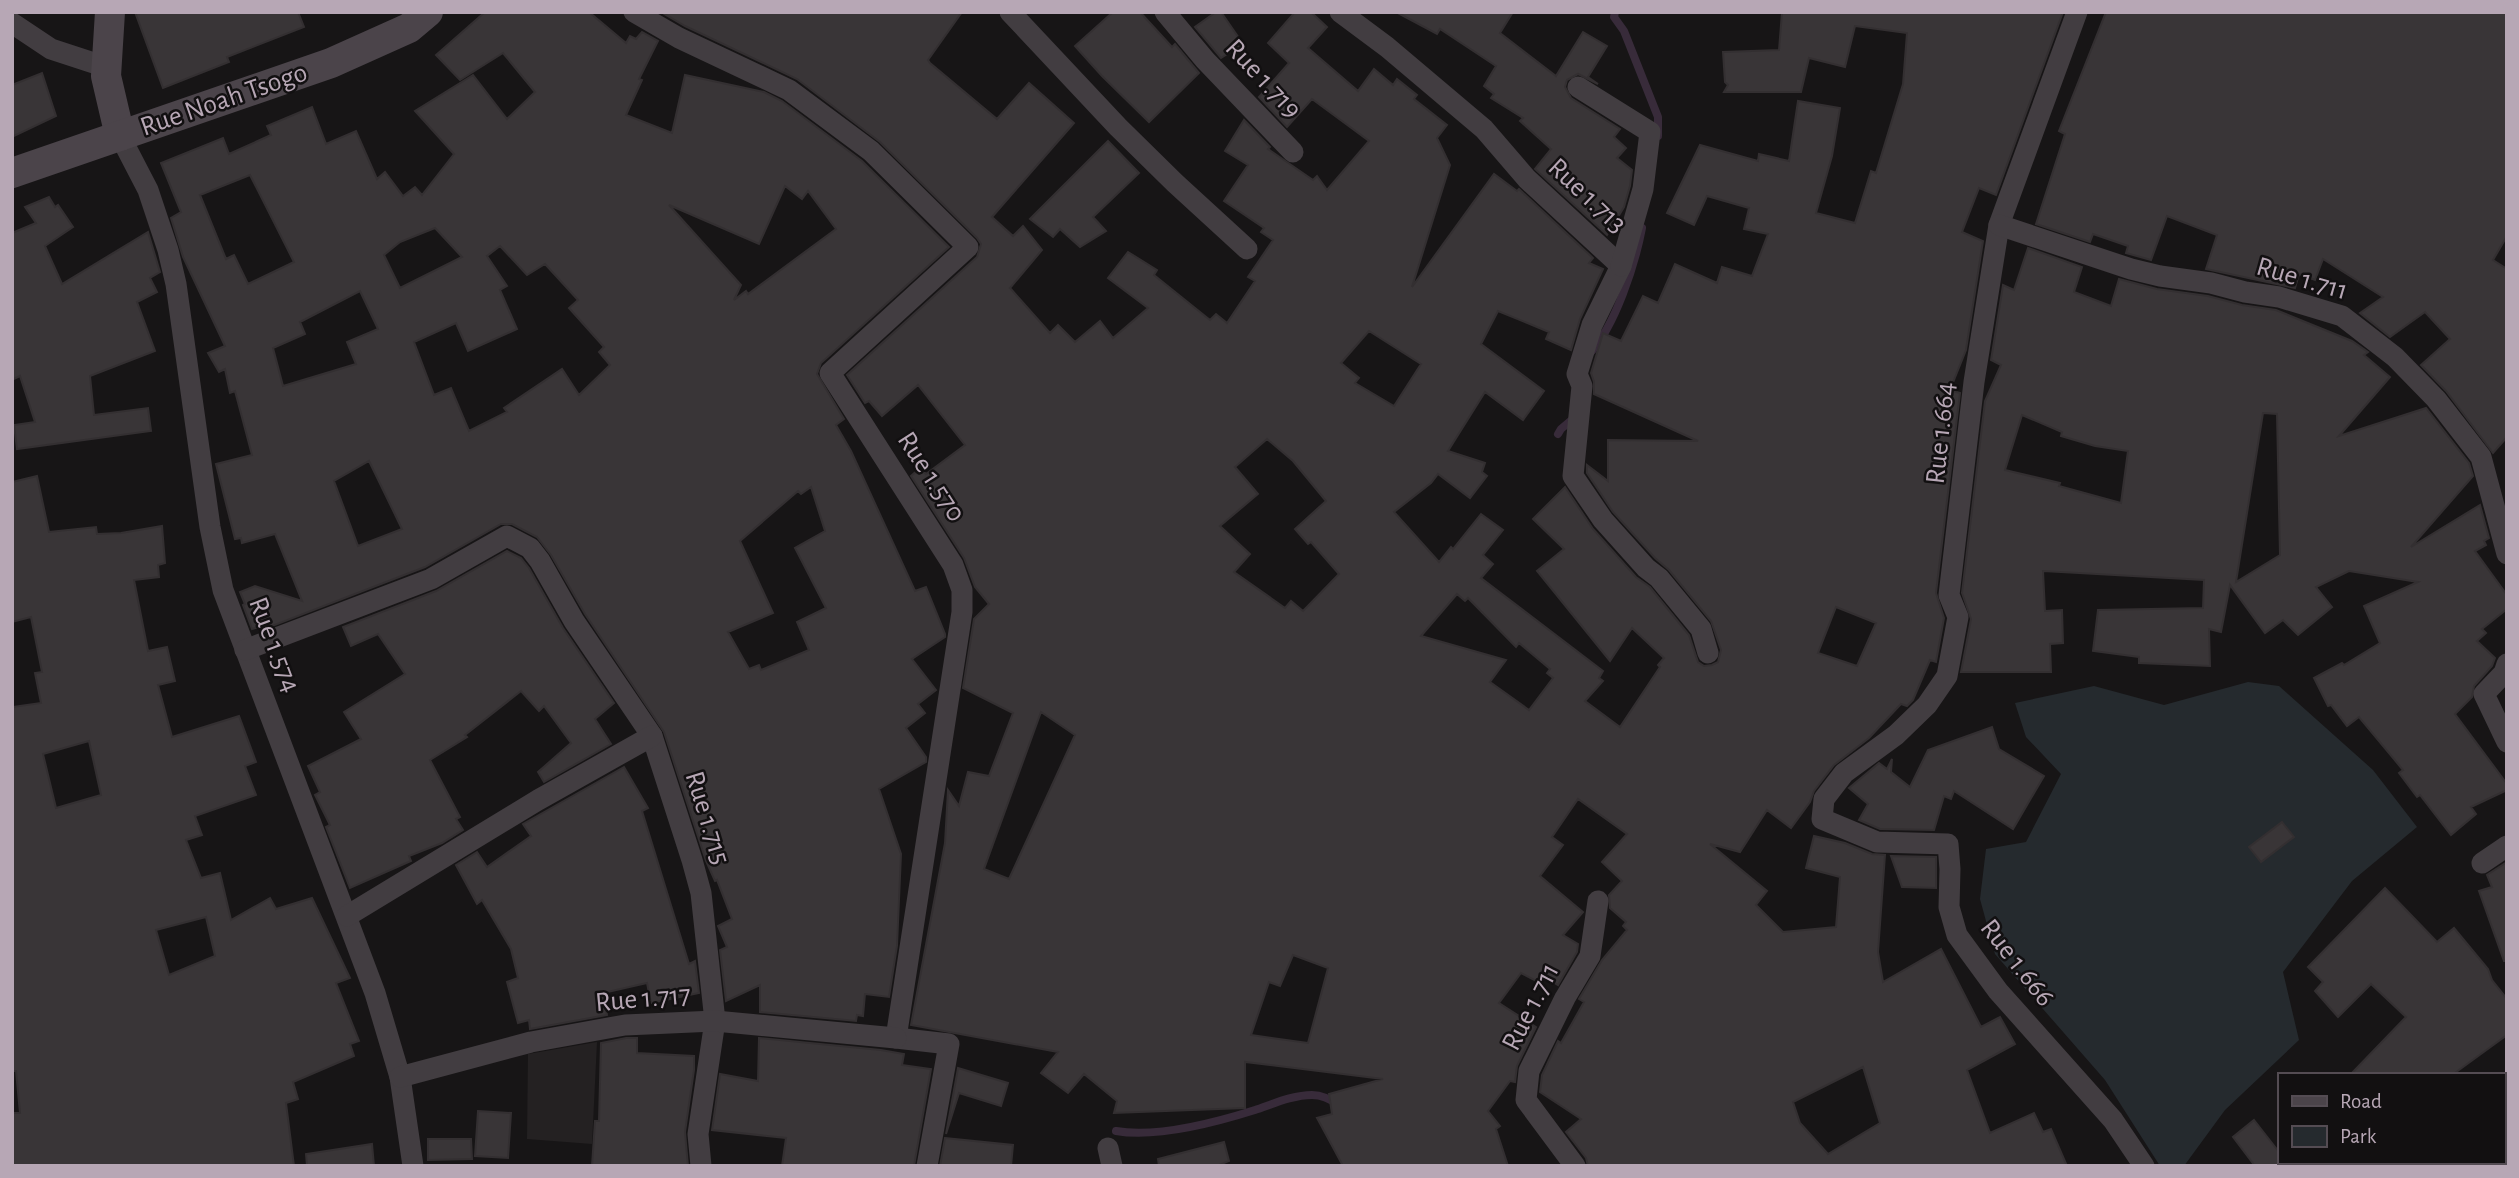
<svg xmlns="http://www.w3.org/2000/svg" width="2519" height="1178" font-family="'Alegreya Sans',sans-serif">
  <style>
    .built { fill: #242122 }
    .green { fill: #252a2e }
    .lines { fill: none; stroke-linecap: round; stroke-linejoin: round }
    .stream { stroke: #382b3a; stroke-width: 8 }
    .building { fill: #393537; stroke: #332f31; stroke-width: 2; fill-rule: evenodd }
    .street { stroke: #423d41; stroke-width: 21 }
    .secondary { stroke: #4b444a; stroke-width: 30 }
    .labels { text-anchor: middle; dominant-baseline: central; stroke-width: 5; stroke-linejoin: round; paint-order: stroke }
    .street-label { font-size: 28px; fill: #b7a7b5; stroke: #121011 }
  </style>
  <rect width="100%" height="100%" fill="#171516"/>
  <path class="built" d="M 597,1042 L 592,1144 L 527,1139 L 528,1054 Z"/>
  <path class="green" d="M 2248,682 L 2279,686 L 2373,770 L 2417,827 L 2352,881 L 2283,972 L 2299,1040 L 2225,1110 L 2184,1166 L 2160,1166 L 2105,1080 L 1995,954 L 1980,899 L 1986,849 L 2026,842 L 2061,774 L 2026,737 L 2015,703 L 2094,686 L 2164,705 Z"/>
  <g class="lines">
    <g class="stream">
      <path d="M 1615,12 L 1614,17 L 1624,31 L 1658,117 L 1658,136"/>
      <path d="M 1590,353 C 1615,326 1635,265 1642,228"/>
      <path d="M 1558,434 L 1561,429 L 1574,418"/>
      <path d="M 1116,1131 C 1156,1138 1217,1122 1255,1110 C 1273,1104 1293,1095 1312,1095 C 1322,1095 1329,1099 1337,1104"/>
    </g>
  </g>
  <g class="building">
    <path d="M 135,12 L 298,12 L 304,27 L 227,57 L 229,62 L 163,88 Z"/>
    <path d="M 485,12 L 589,12 L 626,43 L 630,36 L 636,39 L 642,32 L 658,41 L 639,79 L 642,80 L 626,115 L 672,133 L 685,75 L 764,92 L 782,101 L 862,161 L 949,247 L 821,363 L 817,374 L 844,419 L 836,425 L 851,451 L 915,591 L 926,587 L 945,634 L 945,637 L 912,659 L 936,690 L 918,704 L 925,713 L 906,728 L 926,757 L 926,762 L 879,789 L 901,854 L 897,946 L 889,997 L 865,994 L 863,1016 L 857,1015 L 856,1021 L 760,1012 L 760,985 L 726,1001 L 720,950 L 727,947 L 718,926 L 732,919 L 717,880 L 715,881 L 706,861 L 664,732 L 585,614 L 551,555 L 537,537 L 512,524 L 501,524 L 425,567 L 267,628 L 263,626 L 252,629 L 243,605 L 245,604 L 240,592 L 255,586 L 302,601 L 275,534 L 242,543 L 241,538 L 235,539 L 216,464 L 252,455 L 235,391 L 230,393 L 225,369 L 219,372 L 208,353 L 225,346 L 183,257 L 171,218 L 181,212 L 161,163 L 223,138 L 229,154 L 271,135 L 267,126 L 312,107 L 326,144 L 356,131 L 377,179 L 385,172 L 403,196 L 415,187 L 422,195 L 454,154 L 415,111 L 473,75 L 507,119 L 535,92 L 503,53 L 460,80 L 436,55 ZM 250,175 L 294,262 L 248,284 L 234,255 L 226,259 L 200,195 ZM 785,186 L 802,199 L 808,191 L 836,229 L 748,294 L 746,291 L 734,300 L 741,285 L 669,205 L 759,244 ZM 435,228 L 462,257 L 400,288 L 384,255 L 400,242 ZM 500,246 L 527,275 L 545,264 L 578,300 L 569,308 L 604,347 L 599,352 L 610,365 L 579,395 L 562,369 L 504,408 L 507,412 L 469,431 L 451,388 L 434,395 L 414,342 L 456,323 L 468,351 L 517,329 L 500,290 L 507,286 L 487,256 ZM 360,291 L 378,329 L 347,342 L 356,364 L 283,386 L 273,348 L 305,334 L 300,322 ZM 369,461 L 402,529 L 358,546 L 334,481 ZM 811,487 L 825,531 L 795,548 L 826,608 L 797,622 L 809,650 L 761,670 L 759,665 L 749,669 L 728,632 L 773,613 L 740,541 L 798,491 L 801,494 Z"/>
    <path d="M 661,12 L 962,12 L 928,60 L 930,63 L 997,119 L 1029,83 L 1074,123 L 992,217 L 1013,236 L 1023,226 L 1042,250 L 1010,288 L 1050,333 L 1058,325 L 1075,342 L 1100,321 L 1113,338 L 1148,308 L 1108,278 L 1128,252 L 1157,270 L 1154,275 L 1210,320 L 1216,314 L 1227,323 L 1255,281 L 1248,277 L 1273,240 L 1261,232 L 1264,228 L 1224,201 L 1248,165 L 1225,151 L 1244,120 L 1270,147 L 1268,149 L 1313,180 L 1317,176 L 1327,190 L 1369,141 L 1312,99 L 1287,127 L 1259,97 L 1289,63 L 1268,43 L 1295,12 L 1311,12 L 1327,27 L 1308,48 L 1358,91 L 1374,69 L 1393,85 L 1397,79 L 1417,95 L 1414,99 L 1447,125 L 1437,138 L 1450,165 L 1412,287 L 1494,174 L 1517,191 L 1519,189 L 1593,258 L 1589,263 L 1603,269 L 1580,319 L 1571,350 L 1546,339 L 1549,332 L 1498,311 L 1481,344 L 1544,391 L 1523,420 L 1485,392 L 1448,451 L 1485,463 L 1482,472 L 1487,476 L 1470,498 L 1438,474 L 1431,483 L 1394,512 L 1439,562 L 1451,547 L 1453,549 L 1481,514 L 1503,530 L 1483,555 L 1493,564 L 1481,578 L 1603,671 L 1599,678 L 1603,681 L 1585,701 L 1620,727 L 1660,667 L 1658,665 L 1664,658 L 1632,628 L 1610,661 L 1537,571 L 1564,549 L 1533,519 L 1565,487 L 1593,529 L 1636,577 L 1650,587 L 1689,635 L 1698,662 L 1704,666 L 1712,665 L 1718,662 L 1721,650 L 1711,621 L 1669,570 L 1655,558 L 1613,512 L 1587,473 L 1587,465 L 1608,481 L 1608,440 L 1698,441 L 1594,394 L 1594,382 L 1591,373 L 1603,333 L 1621,341 L 1643,296 L 1658,303 L 1675,264 L 1717,283 L 1722,267 L 1752,276 L 1768,234 L 1744,229 L 1749,208 L 1707,196 L 1694,225 L 1667,213 L 1700,145 L 1758,161 L 1759,154 L 1789,161 L 1798,101 L 1840,108 L 1832,156 L 1816,213 L 1855,223 L 1871,171 L 1876,173 L 1903,84 L 1907,33 L 1855,26 L 1845,67 L 1809,58 L 1801,92 L 1724,92 L 1728,85 L 1725,82 L 1723,52 L 1779,50 L 1782,12 L 2063,12 L 1996,195 L 1979,188 L 1962,232 L 1983,241 L 1966,350 L 1950,390 L 1960,393 L 1936,593 L 1944,618 L 1936,662 L 1930,660 L 1913,700 L 1907,706 L 1901,704 L 1869,738 L 1834,765 L 1814,791 L 1810,802 L 1791,828 L 1767,810 L 1740,852 L 1710,844 L 1767,891 L 1756,905 L 1783,932 L 1836,927 L 1840,877 L 1806,868 L 1814,836 L 1845,843 L 1872,854 L 1885,855 L 1878,952 L 1883,982 L 1941,949 L 1981,1027 L 2000,1017 L 2015,1044 L 1967,1070 L 1990,1133 L 2034,1113 L 2043,1132 L 2051,1129 L 2067,1166 L 1588,1166 L 1586,1158 L 1566,1132 L 1581,1119 L 1540,1092 L 1542,1075 L 1558,1041 L 1561,1043 L 1584,1002 L 1579,999 L 1602,960 L 1627,930 L 1623,926 L 1626,922 L 1610,908 L 1609,895 L 1622,881 L 1602,862 L 1627,834 L 1578,799 L 1552,837 L 1563,845 L 1540,876 L 1583,912 L 1563,935 L 1578,944 L 1577,952 L 1558,985 L 1542,975 L 1538,982 L 1521,973 L 1499,1003 L 1536,1027 L 1517,1066 L 1515,1082 L 1510,1081 L 1488,1111 L 1500,1126 L 1496,1129 L 1508,1166 L 1343,1166 L 1317,1118 L 1332,1114 L 1329,1094 L 1383,1079 L 1245,1062 L 1245,1108 L 1114,1113 L 1117,1101 L 1084,1074 L 1068,1093 L 1041,1073 L 1058,1052 L 911,1025 L 945,843 L 948,790 L 959,806 L 968,772 L 989,776 L 1013,713 L 963,688 L 974,619 L 989,604 L 975,587 L 964,558 L 911,476 L 920,468 L 926,474 L 965,445 L 918,385 L 882,416 L 869,401 L 865,403 L 847,375 L 977,257 L 981,244 L 977,238 L 880,142 L 797,79 L 685,26 ZM 1369,331 L 1421,364 L 1394,406 L 1355,383 L 1359,378 L 1341,363 ZM 1267,439 L 1293,461 L 1326,501 L 1295,529 L 1308,544 L 1311,542 L 1339,574 L 1303,611 L 1291,601 L 1285,608 L 1234,572 L 1250,554 L 1220,526 L 1258,494 L 1235,467 ZM 1457,594 L 1465,601 L 1468,598 L 1516,647 L 1519,643 L 1550,669 L 1547,673 L 1553,678 L 1529,710 L 1490,682 L 1506,660 L 1421,636 ZM 1836,607 L 1876,623 L 1857,666 L 1818,653 ZM 1041,712 L 1075,735 L 1009,879 L 984,869 ZM 1293,955 L 1328,968 L 1308,1043 L 1251,1035 L 1269,982 L 1280,986 ZM 1863,1067 L 1880,1123 L 1828,1154 L 1800,1123 L 1793,1102 Z"/>
    <path d="M 1113,12 L 1140,12 L 1172,47 L 1175,44 L 1199,73 L 1149,122 L 1102,76 L 1075,46 Z"/>
    <path d="M 1216,12 L 1221,12 L 1243,44 L 1221,58 L 1195,27 Z"/>
    <path d="M 1396,12 L 1513,12 L 1500,33 L 1556,76 L 1583,32 L 1607,46 L 1588,77 L 1598,84 L 1578,74 L 1567,80 L 1565,87 L 1571,98 L 1620,129 L 1614,137 L 1626,148 L 1617,158 L 1632,170 L 1630,186 L 1624,207 L 1607,235 L 1535,169 L 1551,149 L 1520,121 L 1523,118 L 1491,98 L 1494,94 L 1484,86 L 1496,66 L 1440,29 L 1437,34 Z"/>
    <path d="M 2106,12 L 2507,12 L 2507,236 L 2493,260 L 2507,269 L 2507,437 L 2493,453 L 2446,391 L 2421,365 L 2450,339 L 2425,312 L 2390,337 L 2360,313 L 2383,297 L 2323,259 L 2315,280 L 2299,274 L 2295,288 L 2206,269 L 2217,235 L 2167,216 L 2151,260 L 2126,253 L 2128,246 L 2093,234 L 2090,242 L 2036,224 L 2065,134 L 2059,131 Z"/>
    <path d="M 42,73 L 56,116 L 12,137 L 12,85 Z"/>
    <path d="M 1108,141 L 1139,173 L 1093,217 L 1106,231 L 1080,247 L 1060,229 L 1053,237 L 1030,219 Z"/>
    <path d="M 49,197 L 55,207 L 58,205 L 73,227 L 45,246 L 62,284 L 148,232 L 160,272 L 150,278 L 157,292 L 137,302 L 155,351 L 90,376 L 94,415 L 148,408 L 151,431 L 17,449 L 14,425 L 35,422 L 20,376 L 12,380 L 12,233 L 36,223 L 25,207 Z"/>
    <path d="M 2028,248 L 2082,267 L 2074,292 L 2111,306 L 2119,279 L 2157,289 L 2208,296 L 2242,305 L 2276,310 L 2352,341 L 2368,352 L 2364,355 L 2390,377 L 2339,436 L 2426,408 L 2469,463 L 2473,476 L 2411,547 L 2480,505 L 2489,538 L 2484,541 L 2486,545 L 2475,551 L 2507,595 L 2507,609 L 2482,629 L 2486,633 L 2477,641 L 2495,658 L 2492,666 L 2474,686 L 2472,697 L 2455,714 L 2507,784 L 2507,790 L 2471,807 L 2476,814 L 2451,835 L 2420,795 L 2417,797 L 2399,773 L 2403,770 L 2359,717 L 2347,726 L 2331,705 L 2328,706 L 2314,678 L 2342,663 L 2344,665 L 2380,643 L 2364,606 L 2418,582 L 2349,571 L 2316,587 L 2332,607 L 2298,635 L 2283,620 L 2265,633 L 2230,585 L 2221,632 L 2209,629 L 2210,666 L 2139,663 L 2139,657 L 2093,651 L 2098,610 L 2203,608 L 2204,580 L 2043,571 L 2045,611 L 2062,610 L 2063,643 L 2050,644 L 2051,672 L 1961,672 L 1971,619 L 1962,593 L 1985,401 L 2001,365 L 1991,360 L 2003,285 L 2014,290 ZM 2263,413 L 2277,414 L 2280,555 L 2236,582 ZM 2022,415 L 2062,432 L 2061,436 L 2095,446 L 2128,451 L 2121,503 L 2059,486 L 2060,483 L 2005,470 Z"/>
    <path d="M 37,476 L 49,532 L 96,527 L 97,534 L 121,533 L 162,526 L 165,563 L 158,565 L 159,577 L 134,580 L 148,651 L 167,647 L 175,681 L 158,685 L 172,737 L 239,716 L 256,762 L 245,766 L 256,795 L 195,816 L 202,835 L 186,840 L 201,878 L 220,873 L 231,920 L 270,898 L 276,909 L 312,898 L 350,978 L 336,983 L 359,1041 L 350,1044 L 354,1056 L 293,1082 L 298,1099 L 286,1103 L 294,1166 L 12,1166 L 12,1113 L 20,1113 L 16,1071 L 12,1071 L 12,707 L 41,703 L 35,673 L 42,672 L 31,617 L 12,622 L 12,482 ZM 89,741 L 101,795 L 56,808 L 43,754 ZM 206,917 L 215,956 L 169,975 L 156,930 Z"/>
    <path d="M 507,551 L 521,558 L 529,568 L 563,628 L 614,703 L 595,719 L 611,744 L 544,782 L 538,772 L 571,743 L 544,706 L 539,711 L 521,691 L 465,735 L 467,737 L 430,760 L 460,817 L 456,819 L 463,830 L 442,843 L 409,856 L 411,861 L 350,888 L 326,827 L 330,825 L 315,795 L 320,792 L 308,766 L 361,739 L 344,712 L 405,674 L 378,634 L 351,646 L 343,627 L 436,591 Z"/>
    <path d="M 1992,727 L 1999,749 L 2044,776 L 2013,829 L 1954,791 L 1951,799 L 1944,796 L 1934,830 L 1880,829 L 1859,820 L 1868,804 L 1849,788 L 1879,763 L 1887,769 L 1892,759 L 1891,772 L 1910,787 L 1928,750 Z"/>
    <path d="M 624,767 L 648,808 L 642,811 L 689,964 L 695,961 L 699,993 L 651,1003 L 647,983 L 603,993 L 607,1015 L 530,1029 L 529,1020 L 518,1023 L 507,982 L 518,978 L 511,949 L 482,900 L 477,904 L 456,865 L 477,852 L 487,867 L 531,836 L 523,824 Z"/>
    <path d="M 2282,822 L 2294,837 L 2261,862 L 2249,847 Z"/>
    <path d="M 1891,856 L 1936,857 L 1936,888 L 1902,887 Z"/>
    <path d="M 2507,862 L 2507,961 L 2504,961 L 2479,891 L 2492,887 L 2487,875 Z"/>
    <path d="M 2385,888 L 2437,942 L 2454,928 L 2488,969 L 2492,980 L 2507,999 L 2507,1035 L 2452,1075 L 2350,1075 L 2406,1017 L 2371,984 L 2338,1017 L 2315,991 L 2323,982 L 2308,967 Z"/>
    <path d="M 626,1038 L 637,1038 L 637,1053 L 694,1056 L 694,1070 L 685,1132 L 688,1166 L 592,1166 L 595,1121 L 599,1121 L 601,1043 Z"/>
    <path d="M 759,1038 L 881,1050 L 904,1054 L 902,1065 L 931,1069 L 914,1166 L 782,1166 L 786,1138 L 712,1130 L 720,1074 L 758,1081 Z"/>
    <path d="M 958,1068 L 1008,1083 L 1001,1106 L 959,1093 L 946,1134 Z"/>
    <path d="M 478,1111 L 511,1113 L 508,1158 L 475,1156 Z"/>
    <path d="M 2254,1120 L 2279,1152 L 2279,1166 L 2255,1166 L 2233,1137 Z"/>
    <path d="M 945,1138 L 1013,1145 L 1011,1166 L 940,1166 Z"/>
    <path d="M 428,1139 L 471,1139 L 472,1159 L 428,1160 Z"/>
    <path d="M 1224,1142 L 1229,1161 L 1217,1166 L 1159,1166 L 1158,1159 Z"/>
    <path d="M 372,1144 L 374,1166 L 307,1166 L 306,1154 Z"/>
  </g>
  <g class="lines">
    <g class="street">
      <path d="M 634,12 L 679,38 L 789,90 L 871,151 L 968,247 L 830,373 L 953,565 L 962,590 L 962,612 L 896,1038 L 949,1044 L 927,1166"/>
      <path d="M 1010,12 L 1118,127 L 1175,183 L 1247,249"/>
      <path d="M 1165,12 L 1205,60 L 1293,152"/>
      <path d="M 1340,12 L 1387,47 L 1484,129 L 1527,179 L 1621,266 L 1592,325 L 1577,374 L 1582,386 L 1573,476 L 1603,520 L 1646,568 L 1659,578 L 1701,629 L 1708,653"/>
      <path d="M 2077,12 L 1999,225 L 1974,382 L 1949,595 L 1958,617 L 1947,676 L 1927,705 L 1896,735 L 1844,773 L 1824,799 L 1822,819 L 1877,842 L 1948,844 L 1950,869 L 1949,907 L 1957,935 L 1998,991 L 2113,1120 L 2144,1166"/>
      <path d="M 12,23 L 51,49 L 106,67"/>
      <path d="M 1578,87 L 1650,132 L 1643,189 L 1621,266"/>
      <path d="M 120,136 L 148,190 L 168,250 L 176,284 L 210,527 L 223,590 L 375,993 L 400,1077 L 413,1166"/>
      <path d="M 1999,225 L 2131,269 L 2160,276 L 2211,283 L 2245,292 L 2279,297 L 2342,316 L 2395,357 L 2436,399 L 2481,457 L 2507,554"/>
      <path d="M 245,650 L 431,579 L 507,536 L 530,548 L 540,561 L 574,621 L 652,736 L 692,860 L 701,893 L 715,1021 L 698,1134 L 701,1166"/>
      <path d="M 2507,664 L 2504,673 L 2484,694 L 2507,742"/>
      <path d="M 2482,863 L 2507,846"/>
      <path d="M 347,916 L 538,800 L 652,736"/>
      <path d="M 400,1077 L 531,1042 L 625,1025 L 715,1021 L 896,1038"/>
      <path d="M 2503,1108 L 2507,1107"/>
      <path d="M 1108,1148 L 1112,1166"/>
      <path d="M 1575,1166 L 1526,1100 L 1529,1071 L 1565,998 L 1590,956 L 1598,901"/>
      <path d="M 2448,1166 L 2451,1162"/>
    </g>
    <g class="secondary">
      <path d="M 110,12 L 106,76 L 120,136"/>
      <path d="M 12,173 L 331,63 L 409,28 L 428,12"/>
    </g>
  </g>
  <g class="labels">
    <g class="street-label">
      <text transform="translate(1263 79) rotate(47)">Rue 1.719</text>
      <text transform="translate(224 100) rotate(-19)">Rue Noah Tsogo</text>
      <text transform="translate(1587 196) rotate(43)">Rue 1.713</text>
      <text transform="translate(2302 279) rotate(16)">Rue 1.711</text>
      <text transform="translate(1941 433) rotate(-84)">Rue 1.664</text>
      <text transform="translate(931 477) rotate(57)">Rue 1.570</text>
      <text transform="translate(274 645) rotate(69)">Rue 1.574</text>
      <text transform="translate(707 818) rotate(73)">Rue 1.715</text>
      <text transform="translate(2017 963) rotate(52)">Rue 1.666</text>
      <text transform="translate(643 999) rotate(-5)">Rue 1.717</text>
      <text transform="translate(1531 1007) rotate(-63)">Rue 1.711</text>
    </g>
  </g>
  <rect width="2519" height="1178" fill="none" stroke="#b7a7b5" stroke-width="28"/>
  <rect x="2278" y="1073" width="228" height="91" fill="#121011" stroke="#544c53" stroke-width="2"/>
  <rect x="2292" y="1096" width="35" height="10" fill="#4b444a" stroke="#544c53" stroke-width="2"/>
  <text x="2340" y="1108" font-size="21" fill="#b7a7b5">Road</text>
  <rect x="2292" y="1126" width="35" height="21" fill="#252a2e" stroke="#544c53" stroke-width="2"/>
  <text x="2340" y="1143" font-size="21" fill="#b7a7b5">Park</text>
</svg>
